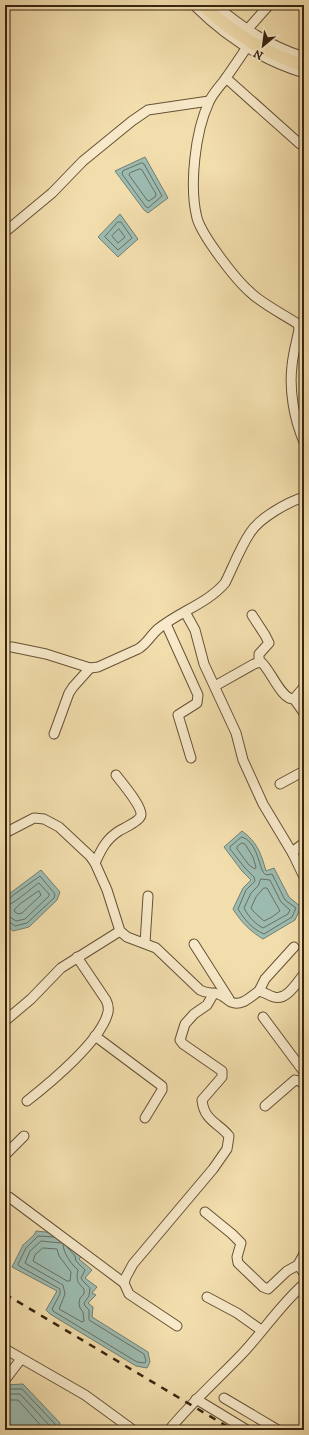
<svg xmlns="http://www.w3.org/2000/svg" width="309" height="1435" font-family="'IM FELL DW Pica',serif">
  <style>
    .water { fill: #9cbbb1; stroke: #737f71 }
    .lines { fill: none; stroke-linecap: round; stroke-linejoin: round }
    .shore { stroke: #697060; stroke-width: 1 }
    .minor-casing { stroke: #655237; stroke-width: 11 }
    .major-casing { stroke: #362410; stroke-width: 14 }
    .minor { stroke: #f7e9c9; stroke-width: 9 }
    .major { stroke: #f2ddac; stroke-width: 12 }
    .rail { stroke: #362410; stroke-width: 2.5; stroke-dasharray: 7 7; stroke-linecap: butt }
  </style>
  <rect width="100%" height="100%" fill="#f2ddac"/>
  <filter id="stains"><feTurbulence type="fractalNoise" baseFrequency=".005" numOctaves="4"/><feColorMatrix values="0 0 0 0 .2 0 0 0 0 .09 0 0 0 0 .02 0 0 0 .5 -.17"/></filter>
  <radialGradient id="worn" r=".72"><stop offset=".6" stop-color="#630" stop-opacity="0"/><stop offset="1" stop-color="#630" stop-opacity=".3"/></radialGradient>
  <g class="water">
    <path d="M 145,157 L 168,198 L 148,213 L 144,210 L 115,171 Z"/>
    <path d="M 120,214 L 138,239 L 118,257 L 98,237 Z"/>
    <path d="M 242,831 C 257,842 261,853 266,871 L 274,868 L 289,897 L 301,907 L 295,920 L 263,939 C 250,931 241,922 233,909 L 243,888 L 251,880 L 242,871 L 224,847 Z"/>
    <path d="M 41,870 L 60,892 L 57,900 L 29,927 L 13,931 L 5,924 L 5,900 L 9,894 Z"/>
    <path d="M 36,1231 L 65,1234 L 76,1241 L 72,1248 L 82,1256 L 79,1259 L 92,1270 L 85,1278 L 97,1287 L 92,1293 L 96,1295 L 88,1303 L 93,1307 L 92,1317 L 148,1352 L 150,1362 L 147,1368 L 136,1366 L 50,1314 L 46,1310 L 57,1291 L 12,1267 L 23,1245 L 34,1235 Z"/>
    <path d="M 23,1384 L 60,1423 L 58,1430 L 15,1430 L 5,1417 L 5,1385 Z"/>
  </g>
  <g class="lines">
    <g class="shore">
      <path d="M 142,163 L 144,164 L 162,196 L 148,208 L 146,207 L 122,174 L 123,171 Z"/>
      <path d="M 140,169 L 142,170 L 156,194 L 155,197 L 149,201 L 147,200 L 129,175 L 130,173 Z"/>
      <path d="M 118,222 L 121,222 L 132,238 L 118,250 L 105,237 Z"/>
      <path d="M 119,229 L 125,237 L 118,243 L 112,236 Z"/>
      <path d="M 242,837 C 256,841 258,861 263,872 L 266,875 L 272,874 L 285,900 L 296,908 L 292,917 L 264,934 C 252,929 244,919 238,909 L 246,890 L 255,881 L 254,877 L 245,868 L 230,849 L 230,847 Z"/>
      <path d="M 242,843 L 245,844 L 253,857 L 256,867 L 255,869 L 249,865 L 237,849 L 237,847 Z"/>
      <path d="M 261,879 L 270,880 L 281,902 L 290,910 L 288,914 L 263,928 C 255,924 248,916 244,908 L 251,893 L 258,886 Z"/>
      <path d="M 264,888 L 267,888 L 280,911 L 272,917 L 264,921 L 253,911 L 251,908 L 256,897 Z"/>
      <path d="M 39,891 L 41,895 L 22,913 L 18,914 L 15,912 L 14,910 L 20,904 Z"/>
      <path d="M 5,901 L 9,900 L 12,896 L 40,876 L 55,894 L 54,898 L 27,923 L 15,926 L 8,921 L 5,921"/>
      <path d="M 5,906 C 12,906 31,888 39,883 L 49,894 L 49,896 L 25,919 L 16,921 L 10,917 L 5,916"/>
      <path d="M 54,1237 L 38,1236 L 26,1248 L 18,1264 L 19,1266 L 60,1289 L 60,1294 L 52,1309 L 53,1311 L 137,1362 L 145,1363 L 146,1361 L 144,1354 L 89,1320 L 89,1310 L 85,1306 L 84,1303 L 89,1296 L 90,1288 L 83,1281 L 81,1278 L 85,1270 L 76,1261 L 75,1256 L 68,1248"/>
      <path d="M 61,1243 L 41,1241 L 30,1251 L 25,1263 L 63,1285 L 65,1294 L 59,1309 L 82,1322 L 84,1321 L 83,1312 L 80,1308 L 79,1303 L 80,1298 L 84,1294 L 84,1289 C 77,1282 76,1280 78,1270 C 72,1265 63,1253 63,1244"/>
      <path d="M 43,1248 L 57,1249 L 59,1256 L 71,1272 L 70,1281 L 67,1281 L 33,1261 L 35,1255 Z"/>
      <path d="M 5,1389 L 22,1389 L 55,1424 L 55,1430"/>
      <path d="M 5,1394 L 20,1394 L 49,1425 L 50,1430"/>
      <path d="M 5,1400 L 18,1400 L 43,1428 L 44,1430"/>
    </g>
    <defs>
      <g id="minor">
        <path d="M 194,5 C 225,36 261,60 304,73"/>
        <path d="M 215,5 C 245,29 267,45 304,57"/>
        <path d="M 247,30 L 269,5"/>
        <path d="M 247,47 C 239,59 231,71 223,82 C 218,88 212,95 209,102 C 195,132 189,186 197,218 C 202,236 236,280 250,292 C 262,304 283,314 298,324 L 299,329 C 297,341 293,353 292,366 C 289,390 294,419 304,442"/>
        <path d="M 226,78 L 300,144"/>
        <path d="M 5,232 L 52,193 L 83,161 L 132,121 L 148,110 L 209,101"/>
        <path d="M 185,612 L 195,630 L 204,664 L 236,733 L 243,760 L 263,804 L 293,854"/>
        <path d="M 252,615 L 265,635 L 269,643 L 259,654 L 259,662"/>
        <path d="M 166,624 L 198,695 L 197,703 L 178,715 L 191,758"/>
        <path d="M 5,647 L 12,647 L 46,654 L 90,668 L 98,667 L 138,649 C 147,644 150,636 158,629 C 178,612 207,604 225,583 C 233,567 240,548 250,533 C 259,518 288,502 304,497"/>
        <path d="M 215,686 L 254,664 L 261,662 C 271,670 281,700 294,699 L 304,687"/>
        <path d="M 294,699 L 304,713"/>
        <path d="M 54,734 L 69,693 L 73,687 L 90,668"/>
        <path d="M 280,784 L 304,771"/>
        <path d="M 5,833 L 34,818 L 44,819 L 59,827 L 90,856 L 95,863 L 107,890 L 120,931 L 127,937 L 156,948 L 200,990 C 207,994 211,992 218,994 C 223,995 227,1000 231,1002 C 242,1007 251,996 259,991 C 265,992 269,996 274,997 C 287,1001 297,982 304,974"/>
        <path d="M 304,843 L 296,849 L 293,854 L 304,877"/>
        <path d="M 95,863 C 101,850 106,839 119,831 C 124,828 140,821 141,815 C 142,806 122,783 116,775"/>
        <path d="M 145,943 L 148,896"/>
        <path d="M 194,944 L 229,999"/>
        <path d="M 259,991 L 265,979 L 294,947"/>
        <path d="M 263,1017 L 304,1072"/>
        <path d="M 5,1021 L 31,999 L 61,968 L 120,931"/>
        <path d="M 95,1036 L 162,1086 L 162,1090 L 145,1118"/>
        <path d="M 27,1101 C 50,1083 102,1040 108,1012 C 109,1007 108,1004 106,1000 L 77,957"/>
        <path d="M 265,1106 L 295,1080 L 299,1081 L 304,1084"/>
        <path d="M 5,1155 L 24,1136"/>
        <path d="M 9,1197 L 124,1283"/>
        <path d="M 205,1212 L 232,1234 L 241,1243 L 237,1257 L 238,1263 L 263,1287 L 268,1289 L 287,1271 L 298,1265"/>
        <path d="M 304,1254 L 298,1265 L 304,1273"/>
        <path d="M 207,1297 L 237,1313 L 261,1330"/>
        <path d="M 177,1326 L 129,1294 L 124,1283 L 126,1277 L 133,1264 L 213,1169 L 227,1149 L 229,1136 C 219,1123 204,1121 202,1100 L 222,1077 L 222,1071 L 183,1044 L 180,1040 L 185,1024 L 194,1014 L 207,1005 L 214,993"/>
        <path d="M 5,1349 L 85,1395 L 133,1430"/>
        <path d="M 5,1380 L 21,1359"/>
        <path d="M 224,1398 L 278,1430"/>
        <path d="M 196,1399 L 247,1430"/>
        <path d="M 169,1430 C 191,1403 217,1380 241,1355 C 263,1332 280,1305 304,1284"/>
      </g>
      <path id="major" d="M 203,5 C 233,34 264,52 304,66"/>
    </defs>
    <use href="#minor" class="minor-casing"/>
    <use href="#major" class="major-casing"/>
    <use href="#minor" class="minor"/>
    <use href="#major" class="major"/>
    <path class="rail" d="M 5,1294 L 233,1430"/>
  </g>
  <rect width="309" height="1435" fill="none" stroke="#f2ddac" stroke-width="20"/>
  <rect x="6" y="6" width="297" height="1423" fill="none" stroke="#362410" stroke-width="2"/>
  <rect x="10" y="10" width="289" height="1415" fill="none" stroke="#362410"/>
  <g transform="translate(263 46) rotate(209)" stroke="#f7e9c9" stroke-width="3" paint-order="stroke">
  <path d="M0-3L7 15L0 10L-7 15Z" fill="#362410"/>
  <text y="-6" font-size="11" font-weight="bold" text-anchor="middle" fill="#362410">N</text>
  </g>
  <rect width="100%" height="100%" filter="url(#stains)"/>
  <rect width="100%" height="100%" fill="url(#worn)"/>
</svg>
